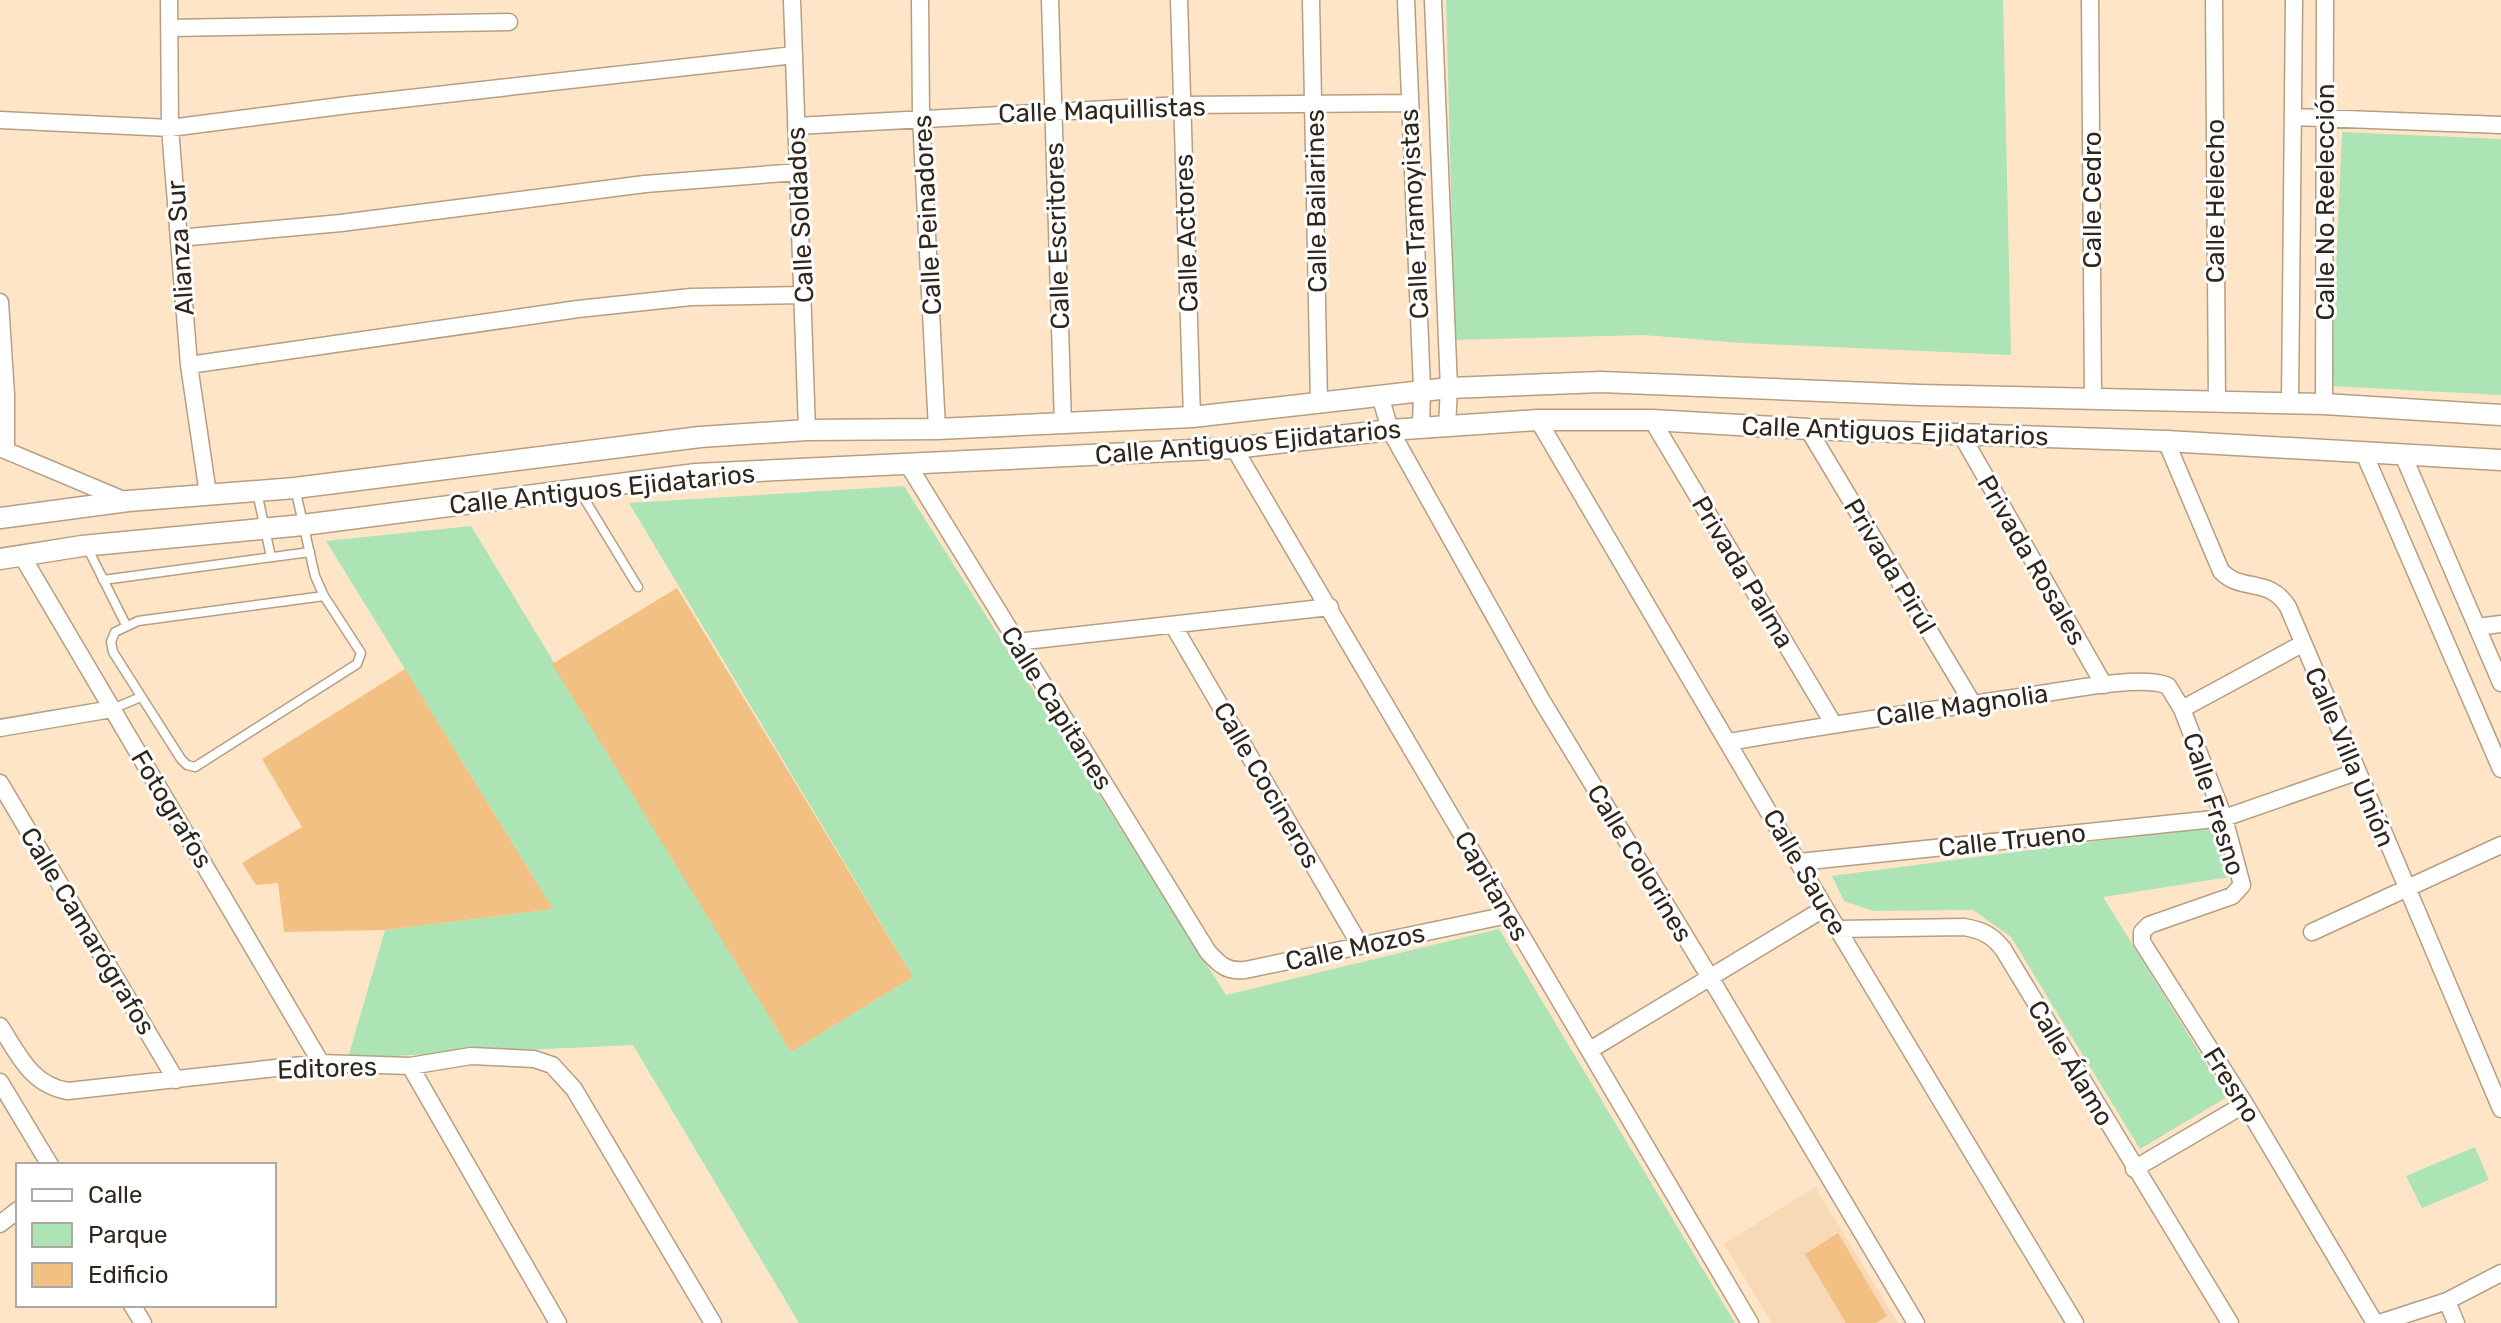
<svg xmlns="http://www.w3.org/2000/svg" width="2501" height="1323" viewBox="0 0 2501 1323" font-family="Rubik,sans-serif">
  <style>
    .built { fill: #f7d9b6 }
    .green { fill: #ace4b5 }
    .building { fill: #f2c082 }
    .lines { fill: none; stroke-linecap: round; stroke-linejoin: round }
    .service-casing { stroke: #b69e83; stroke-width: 11 }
    .minor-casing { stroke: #b69e83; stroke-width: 19 }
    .tertiary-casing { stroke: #b69e83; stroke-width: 23 }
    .service { stroke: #fff; stroke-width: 8 }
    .minor { stroke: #fff; stroke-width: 16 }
    .tertiary { stroke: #fff; stroke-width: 20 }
    .labels { text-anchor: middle; stroke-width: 6; stroke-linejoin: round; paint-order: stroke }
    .street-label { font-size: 26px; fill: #30271c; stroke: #fff }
  </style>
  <rect width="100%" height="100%" fill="#fee5c7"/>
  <path class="built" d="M 1815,1187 L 1898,1323 L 1772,1323 L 1724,1244 Z"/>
  <path class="green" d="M 1446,0 L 2003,0 L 2011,355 L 1742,343 L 1644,335 L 1455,340 Z
    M 2342,132 L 2501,139 L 2501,395 L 2331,386 Z
    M 904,486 L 1226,995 L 1499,929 L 1735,1323 L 799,1323 L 633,1045 L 348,1058 L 385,930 L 553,909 L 326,541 L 471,526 L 791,1052 L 913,977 L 629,503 Z
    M 2214,826 L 2236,876 L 2103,897 L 2227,1097 L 2140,1149 L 2011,937 L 1973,910 L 1873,911 L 1844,901 L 1832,876 Z
    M 2475,1147 L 2489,1180 L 2422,1208 L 2406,1176 Z"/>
  <path class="building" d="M 677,588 L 913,977 L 791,1052 L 552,664 Z
    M 405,669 L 553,909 L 385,930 L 284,932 L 278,883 L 256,885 L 242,863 L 302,827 L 262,759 Z
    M 1838,1233 L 1887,1316 L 1876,1323 L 1846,1323 L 1805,1254 Z"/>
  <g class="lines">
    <defs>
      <path id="service" d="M 295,488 L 315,576 L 324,596 L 361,653 L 357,664 L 195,767 L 187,765 L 181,759 L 113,652 L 111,642 L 115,632 L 138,621 L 324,596
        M 579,490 L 638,587
        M 257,492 L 271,557
        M 87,547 L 126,625
        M 103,580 L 310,552
        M 112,709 L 141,697"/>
      <path id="minor" d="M 169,0 L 170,128 L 189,365 L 208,494
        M 792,0 L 807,430
        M 920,0 L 921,117 L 937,429
        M 1050,0 L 1063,424
        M 1179,0 L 1192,417
        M 1311,0 L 1319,403
        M 1406,0 L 1422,389 L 1421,428
        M 1433,0 L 1449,388 L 1447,426
        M 2090,0 L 2093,400
        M 2214,0 L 2217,402
        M 171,28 L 509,22
        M 2294,117 L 2501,125
        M 0,120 L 170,128 L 348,105 L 794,55
        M 796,126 L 1181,105 L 1409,103
        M 179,238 L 341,223 L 645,184 L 798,172
        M 0,302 L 6,395 L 6,450
        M 189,365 L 578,309 L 691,297 L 804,295
        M 1380,395 L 1390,430 L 1542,701 L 1711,979 L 1916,1323
        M 2290,403 L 2294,0
        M 2324,404 L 2325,0
        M 1538,420 L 1825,908 L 2075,1323
        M 1652,420 L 1833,723
        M 1808,429 L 1973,704
        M 1961,434 L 2104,685
        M 2166,441 L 2221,571 C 2241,593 2269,576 2288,607 L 2501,1109
        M 0,448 L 126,501
        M 1234,448 L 1750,1323
        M 2364,453 L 2501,769
        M 2403,455 L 2501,683
        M 907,463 L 1208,952 C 1220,965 1227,972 1245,970 L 1508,915
        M 22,556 L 321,1063
        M 1173,625 L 1360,945
        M 2477,627 L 2501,624
        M 1016,642 L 1330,607
        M 2182,709 L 2302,644
        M 0,728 L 112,709
        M 1730,742 C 1831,724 1932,710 2034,695 C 2063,691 2143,674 2168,686 L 2182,709 L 2224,818 L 2242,885 L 2232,896 L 2149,925 L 2142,932 L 2142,942 L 2245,1104 L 2375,1323
        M 0,783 L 176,1080
        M 1799,862 L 2224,818 L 2356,772
        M 1838,929 L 1964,927 C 1982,930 1992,935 2003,949 L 2230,1323
        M 2312,932 L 2501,845
        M 0,1026 C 19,1055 31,1085 68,1091 L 321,1063 L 410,1066 L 471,1056 L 534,1059 L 552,1065 L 574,1089 L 713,1323
        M 1590,1050 L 1825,908
        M 410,1066 L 558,1323
        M 0,1082 L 50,1165
        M 2134,1169 L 2245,1104
        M 0,1224 L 18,1210
        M 2447,1301 L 2456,1323
        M 132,1305 L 143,1323
        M 2379,1323 L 2447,1301 L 2501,1273"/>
      <path id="tertiary" d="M 0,518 L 128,501 L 295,488 L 700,437 L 807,430 L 937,429 L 1192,417 L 1449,388 L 1601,382 L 1919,395 L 2324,404 L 2501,415
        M 0,559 L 82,546 L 303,525 L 696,474 L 1234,448 L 1390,430 L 1538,420 L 1652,420 L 1808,429 L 2166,441 L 2501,460"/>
    </defs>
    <use href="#service" class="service-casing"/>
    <use href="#minor" class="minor-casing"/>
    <use href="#tertiary" class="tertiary-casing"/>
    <use href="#service" class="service"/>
    <use href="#minor" class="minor"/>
    <use href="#tertiary" class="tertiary"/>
  </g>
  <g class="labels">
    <g class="street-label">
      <text transform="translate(1102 110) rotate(-2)" y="9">Calle Maquillistas</text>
      <text transform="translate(2092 200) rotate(-90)" y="9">Calle Cedro</text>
      <text transform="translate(1316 201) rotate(-91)" y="9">Calle Bailarines</text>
      <text transform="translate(2215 201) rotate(-90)" y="9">Calle Helecho</text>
      <text transform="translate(2325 202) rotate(-90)" y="9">Calle No Reelección</text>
      <text transform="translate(1414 214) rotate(-93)" y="9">Calle Tramoyistas</text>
      <text transform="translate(800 215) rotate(-93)" y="9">Calle Soldados</text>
      <text transform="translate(927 215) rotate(-93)" y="9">Calle Peinadores</text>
      <text transform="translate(1186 233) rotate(-92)" y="9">Calle Actores</text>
      <text transform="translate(1057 236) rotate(-92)" y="9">Calle Escritores</text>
      <text transform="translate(180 248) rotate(-94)" y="9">Alianza Sur</text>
      <text transform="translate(1895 431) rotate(2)" y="9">Calle Antiguos Ejidatarios</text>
      <text transform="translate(1248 442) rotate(-5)" y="9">Calle Antiguos Ejidatarios</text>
      <text transform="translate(602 489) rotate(-6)" y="9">Calle Antiguos Ejidatarios</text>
      <text transform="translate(2032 560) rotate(60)" y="9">Privada Rosales</text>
      <text transform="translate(1890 566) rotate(59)" y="9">Privada Pirúl</text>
      <text transform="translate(1743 572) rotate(59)" y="9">Privada Palma</text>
      <text transform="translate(1962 705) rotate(-8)" y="9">Calle Magnolia</text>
      <text transform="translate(1057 708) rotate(58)" y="9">Calle Capitanes</text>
      <text transform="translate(2350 757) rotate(67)" y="9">Calle Villa Unión</text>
      <text transform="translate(1267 785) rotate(60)" y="9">Calle Cocineros</text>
      <text transform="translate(2214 804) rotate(72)" y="9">Calle Fresno</text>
      <text transform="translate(172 809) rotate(59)" y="9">Fotografos</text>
      <text transform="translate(2012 840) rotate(-6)" y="9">Calle Trueno</text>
      <text transform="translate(1640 863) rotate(59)" y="9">Calle Colorines</text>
      <text transform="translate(1805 872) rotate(60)" y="9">Calle Sauce</text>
      <text transform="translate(1492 886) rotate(60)" y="9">Capitanes</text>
      <text transform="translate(88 931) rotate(59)" y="9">Calle Camarógrafos</text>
      <text transform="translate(1355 947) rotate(-12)" y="9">Calle Mozos</text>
      <text transform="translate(2071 1063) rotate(59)" y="9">Calle Álamo</text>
      <text transform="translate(327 1068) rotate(-2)" y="9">Editores</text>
      <text transform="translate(2232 1085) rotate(58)" y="9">Fresno</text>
    </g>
  </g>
  <rect x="16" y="1163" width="260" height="144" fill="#ffffff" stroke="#aca9a4" stroke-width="2"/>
  <rect x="32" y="1189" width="40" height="12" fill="#ffffff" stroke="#aca9a4" stroke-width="2"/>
  <text x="88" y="1203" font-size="24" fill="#30271c">Calle</text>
  <rect x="32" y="1223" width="40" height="24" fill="#ace4b5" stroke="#aca9a4" stroke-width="2"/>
  <text x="88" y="1243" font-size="24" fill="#30271c">Parque</text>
  <rect x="32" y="1263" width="40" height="24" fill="#f2c082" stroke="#aca9a4" stroke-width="2"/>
  <text x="88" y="1283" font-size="24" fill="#30271c">Edificio</text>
</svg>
